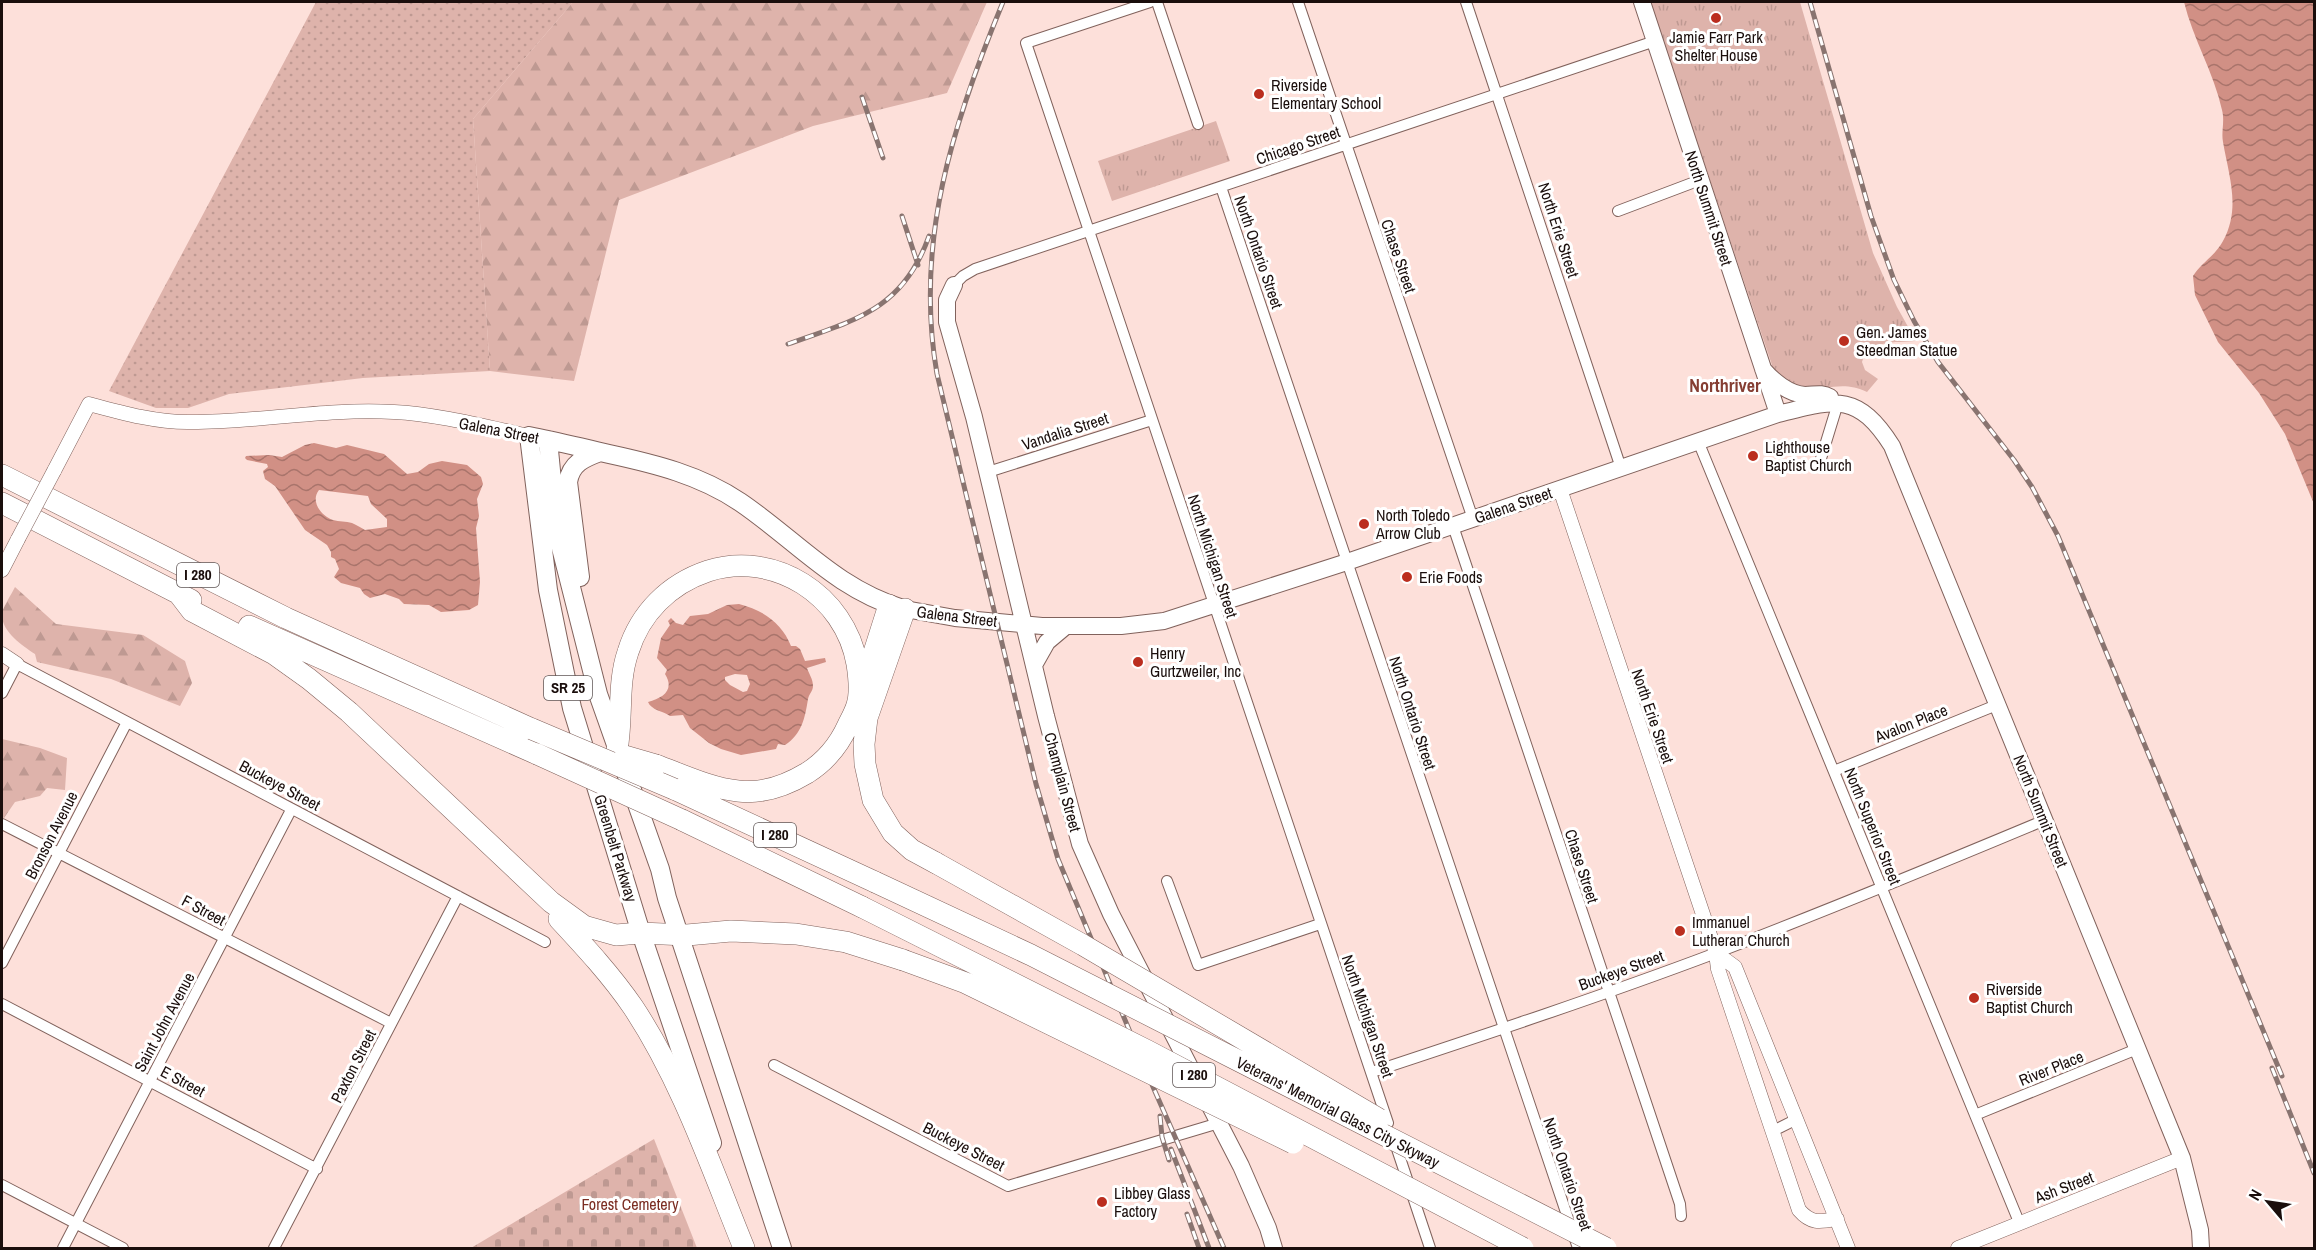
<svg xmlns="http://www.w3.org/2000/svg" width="2316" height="1250" viewBox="0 0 2316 1250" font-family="'Archivo Narrow',sans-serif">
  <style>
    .grass { fill: url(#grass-dots) }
    .forest { fill: url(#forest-firs) }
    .cemetery { fill: url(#cemetery-stones) }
    .park { fill: url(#park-tufts) }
    .water { fill: url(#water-waves); fill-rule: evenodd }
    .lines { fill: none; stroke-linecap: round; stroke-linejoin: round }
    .minor-casing { stroke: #81625c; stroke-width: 12 }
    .tertiary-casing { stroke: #81625c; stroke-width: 15 }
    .secondary-casing { stroke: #81625c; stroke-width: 18 }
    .primary-casing { stroke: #81625c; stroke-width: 20 }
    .motorway-casing { stroke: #81625c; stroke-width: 22 }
    .minor { stroke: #fff; stroke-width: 10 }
    .tertiary { stroke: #fff; stroke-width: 14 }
    .secondary { stroke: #fff; stroke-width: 16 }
    .primary { stroke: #fff; stroke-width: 18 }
    .motorway { stroke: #fff; stroke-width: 21 }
    .rail-casing { stroke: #897470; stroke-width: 5 }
    .rail { stroke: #fff; stroke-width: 3; stroke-dasharray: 9; stroke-linecap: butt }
    .tertiary-bridge-casing { stroke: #81625c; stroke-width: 15; stroke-linecap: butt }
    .motorway-bridge-casing { stroke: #81625c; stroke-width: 22; stroke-linecap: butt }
    .tertiary-bridge { stroke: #fff; stroke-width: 14 }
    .motorway-bridge { stroke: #fff; stroke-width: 21 }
    .poi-dot { fill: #bb2e1f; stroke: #fff; stroke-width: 2 }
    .labels { text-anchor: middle; stroke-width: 6; stroke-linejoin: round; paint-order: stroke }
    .shield { fill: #fff; stroke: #5f5655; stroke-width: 1.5 }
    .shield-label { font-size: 15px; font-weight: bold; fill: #1a0e0c }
    .poi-label { font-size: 16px; fill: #1a0e0c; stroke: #fff; text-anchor: start }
    .street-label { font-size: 16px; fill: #1a0e0c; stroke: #fff }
    .park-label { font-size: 16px; fill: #7b2d22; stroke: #fff }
    .neighbourhood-label { font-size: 18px; font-weight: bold; fill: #853e33; stroke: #fff }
  </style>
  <defs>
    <pattern id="grass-dots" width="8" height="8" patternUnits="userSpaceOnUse" patternTransform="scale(1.5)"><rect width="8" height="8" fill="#deb3ab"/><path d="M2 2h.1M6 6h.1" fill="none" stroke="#be9992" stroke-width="1.8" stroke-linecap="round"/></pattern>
    <pattern id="forest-firs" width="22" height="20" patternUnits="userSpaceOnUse" patternTransform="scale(1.5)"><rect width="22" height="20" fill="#deb3ab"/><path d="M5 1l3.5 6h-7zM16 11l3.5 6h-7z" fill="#be9992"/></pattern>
    <pattern id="cemetery-stones" width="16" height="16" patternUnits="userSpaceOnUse" patternTransform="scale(1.5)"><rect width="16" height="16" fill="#deb3ab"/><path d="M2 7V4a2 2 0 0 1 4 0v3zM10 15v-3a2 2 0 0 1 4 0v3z" fill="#be9992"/></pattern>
    <pattern id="park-tufts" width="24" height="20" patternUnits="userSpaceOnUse" patternTransform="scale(1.5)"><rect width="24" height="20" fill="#deb3ab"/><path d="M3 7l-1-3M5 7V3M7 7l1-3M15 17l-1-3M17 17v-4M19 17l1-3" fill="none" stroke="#be9992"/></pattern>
    <pattern id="water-waves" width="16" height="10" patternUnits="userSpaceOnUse" patternTransform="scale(1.5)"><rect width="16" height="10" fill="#d19085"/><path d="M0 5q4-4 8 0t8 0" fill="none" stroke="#a9746b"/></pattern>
  </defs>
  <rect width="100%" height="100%" fill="#fde0da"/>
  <path class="grass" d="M 316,2 L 573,2 L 473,119 L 490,371 L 363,378 L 229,394 L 188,408 L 156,408 L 109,391 Z"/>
  <path class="forest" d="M 573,2 L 987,2 L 947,93 L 813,126 L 619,200 L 574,381 L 490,371 L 473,119 Z
    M 15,587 L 56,624 L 143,635 L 185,661 L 192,683 L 180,706 L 111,679 L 37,662 L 35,654 C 22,645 0,631 2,612 C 5,604 11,595 15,587 Z
    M 2,739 L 40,748 L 67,758 L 65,790 L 47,788 L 40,796 L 15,802 L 4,818 L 2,817 Z"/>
  <path class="cemetery" d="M 654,1139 L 697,1248 L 471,1248 Z"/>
  <path class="park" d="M 1650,2 L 1800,2 L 1873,253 L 1897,307 L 1916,341 C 1896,343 1868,339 1862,362 L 1865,370 L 1878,379 L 1867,392 C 1836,377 1816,398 1791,386 C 1784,383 1778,373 1773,368 Z
    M 1216,121 L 1230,161 L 1112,201 L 1098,161 Z"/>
  <path class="water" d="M 2184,2 L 2314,2 L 2314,504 L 2285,434 L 2259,393 L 2218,342 L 2195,295 L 2193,276 C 2201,263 2215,256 2223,241 C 2241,208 2229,177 2223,142 C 2221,132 2225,121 2222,110 C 2214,73 2193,39 2184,2 Z
    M 314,443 L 336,448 L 347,445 L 384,454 L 407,474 L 418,472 L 429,464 L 442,461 L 467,465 L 481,477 L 483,484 L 477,499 L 479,516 L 476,528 L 480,582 L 478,605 L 469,610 L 441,612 L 429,605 L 404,604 L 399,599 L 385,594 L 370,598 L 364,594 L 360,588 L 341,583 L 334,577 L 339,569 L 335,559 L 331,557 L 331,552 L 327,545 L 305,530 L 275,486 L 265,479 L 263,471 L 268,467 L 267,464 L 247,460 L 245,458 L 246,456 L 269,455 L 282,457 L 305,445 ZM 319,490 L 368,496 L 371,504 L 387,519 L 387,527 L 365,530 C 361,528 357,525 352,523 C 346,521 339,522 333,520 C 321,516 310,501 319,490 Z
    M 739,604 C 763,610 782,623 791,646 L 796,646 L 800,649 L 805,661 L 825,658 L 826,662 L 807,668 C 809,674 813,679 813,686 C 813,691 809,694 808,699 C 805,718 802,734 785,745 L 778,744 L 776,749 L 741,755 L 721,749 L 709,743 L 690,728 L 683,715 L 670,716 C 663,711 651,710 648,702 C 663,698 675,690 665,674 L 667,670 L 657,658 L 661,638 L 670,625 L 668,621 L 671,618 L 676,623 L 683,625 L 690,616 L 708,614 L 727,605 ZM 735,674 L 747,675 L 750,684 L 747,691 L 743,692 L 730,685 L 725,680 L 725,677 Z"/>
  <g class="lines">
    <defs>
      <path id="minor" d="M 1150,2 L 1026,43 L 1388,1123
        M 1157,2 L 1198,124
        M 1298,2 L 1473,519
        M 1466,2 L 1621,468
        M 1221,187 L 1578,1248
        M 1618,211 L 1700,180
        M 954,285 L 963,276 L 975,269 L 1655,41
        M 1698,441 L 2019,1222
        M 1819,465 L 1838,403
        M 988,472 L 1152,420
        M 1453,526 L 1680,1204 L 1681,1216
        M 2,693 L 17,664 L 545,942
        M 1834,771 L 1999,704
        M 2,824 L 391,1023
        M 1167,881 L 1198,965 L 1320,924
        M 2,963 L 127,722
        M 2,1004 L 317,1169
        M 774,1065 L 1008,1186 L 1219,1123
        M 1372,1072 C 1487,1034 1602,996 1716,953 C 1826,911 1935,866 2045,820
        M 1975,1115 L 2137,1049
        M 1773,1131 L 1795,1120
        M 1394,1140 L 1430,1248
        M 2,1185 L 123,1248
        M 63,1248 L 291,810
        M 274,1248 L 458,896"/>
      <path id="tertiary" d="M 54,471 L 89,404 C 122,413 158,423 192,422 C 260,422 326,408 394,412 C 436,414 487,427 529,436
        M 1560,489 L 1716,953 L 1718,969 L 1734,1017 L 1799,1210 C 1811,1224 1820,1222 1837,1219
        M 2,570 L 18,539
        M 2,654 L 17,664
        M 1716,953 L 1735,967 L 1848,1248
        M 1958,1248 L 2182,1158"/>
      <path id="secondary" d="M 1642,2 L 1778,414
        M 954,285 L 947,300 L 947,322 L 974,417 L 1046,716 L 1080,844 L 1111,914 L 1241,1166 L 1268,1228 L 1274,1248
        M 1763,369 C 1773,381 1789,394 1805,395 C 1815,395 1821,392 1830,397
        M 905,609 L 955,618 L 1042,626 L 1121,626 L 1164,621 L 1347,562 L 1778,414 C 1834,400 1857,391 1892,446 L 2182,1158 L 2200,1230 L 2201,1248
        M 1034,665 L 1047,642 L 1066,626"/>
      <path id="primary" d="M 548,440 L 557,532 L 598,694 L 660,869 L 667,898 L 782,1248
        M 580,577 L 568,482 C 571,463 584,458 600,452
        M 712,1143 L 641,933 L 572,708 L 548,590 L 529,436 C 556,441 582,448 609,454 C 655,464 700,475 740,502 C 796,540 836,589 903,609"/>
      <path id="motorway" d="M 2,475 L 286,618 L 532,729
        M 2,503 L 191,600
        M 179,594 L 192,611 L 274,654 L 309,679 L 349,712 L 551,902 L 584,926 L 616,935 L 640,933 L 687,935 L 731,931 L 796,934 L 846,942 L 903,960
        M 905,609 L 867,718 L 864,744 L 865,764 L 873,800 L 893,833 L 912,850 L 936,863
        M 249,626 L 537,754
        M 863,687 L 889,605
        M 617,750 C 623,718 617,684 628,652 C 640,613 669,584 708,571 C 774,550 845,595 857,664 C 859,677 861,692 857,705 C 855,712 851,719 848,725 C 839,745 826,761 807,773 C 787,785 762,794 738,791 C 710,788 683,775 656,765
        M 674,789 L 875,882
        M 682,820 L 862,907
        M 559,919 C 585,947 611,975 633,1007 C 682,1081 711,1167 744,1248"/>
    </defs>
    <use href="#minor" class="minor-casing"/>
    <use href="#tertiary" class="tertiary-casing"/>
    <use href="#secondary" class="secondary-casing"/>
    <use href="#primary" class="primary-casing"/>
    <use href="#motorway" class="motorway-casing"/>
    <use href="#minor" class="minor"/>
    <use href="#tertiary" class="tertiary"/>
    <use href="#secondary" class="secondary"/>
    <use href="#primary" class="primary"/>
    <use href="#motorway" class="motorway"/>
    <defs>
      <path id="rail" d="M 1003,2 C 953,123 914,242 937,374 L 1036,784 L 1058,859 L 1150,1080 L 1224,1248
        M 1810,2 L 1871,216 L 1894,280 L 1914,321 L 1938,362 L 2014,460 L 2032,487 L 2058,536 L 2282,1076
        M 862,97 L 883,158
        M 902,216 L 918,265
        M 788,344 C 855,320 903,310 929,236
        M 2272,1068 L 2314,1173
        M 1160,1116 L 1162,1137 L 1169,1160
        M 1171,1149 L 1209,1248
        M 1187,1214 L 1199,1248"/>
    </defs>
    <use href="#rail" class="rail-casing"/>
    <use href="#rail" class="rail"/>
    <defs>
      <path id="tertiary-bridge" d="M 18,539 L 54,471"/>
      <path id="motorway-bridge" d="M 532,729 L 674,789
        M 537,754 L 682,820
        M 625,756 L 656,765
        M 936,863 L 1083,945 L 1379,1119
        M 875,882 L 1031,955 L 1606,1248
        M 862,907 L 1148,1051 L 1523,1248
        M 903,960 L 966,983 L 1293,1143"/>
    </defs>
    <use href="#tertiary-bridge" class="tertiary-bridge-casing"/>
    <use href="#motorway-bridge" class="motorway-bridge-casing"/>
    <use href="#tertiary-bridge" class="tertiary-bridge"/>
    <use href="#motorway-bridge" class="motorway-bridge"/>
  </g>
  <g class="poi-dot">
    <circle cx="1716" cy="18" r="6"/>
    <circle cx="1259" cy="94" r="6"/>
    <circle cx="1844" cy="341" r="6"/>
    <circle cx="1753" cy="456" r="6"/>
    <circle cx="1364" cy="524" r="6"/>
    <circle cx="1407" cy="577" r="6"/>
    <circle cx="1138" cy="662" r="6"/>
    <circle cx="1680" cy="931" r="6"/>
    <circle cx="1974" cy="998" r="6"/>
    <circle cx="1102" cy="1202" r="6"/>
  </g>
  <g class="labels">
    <g class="shield">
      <rect x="177" y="563" width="42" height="24" rx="4.5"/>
      <rect x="544" y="676" width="48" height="24" rx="4.5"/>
      <rect x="754" y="823" width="42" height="24" rx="4.5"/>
      <rect x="1173" y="1063" width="42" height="24" rx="4.5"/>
    </g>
    <g class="shield-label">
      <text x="198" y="580">I 280</text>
      <text x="568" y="693">SR 25</text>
      <text x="775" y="840">I 280</text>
      <text x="1194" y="1080">I 280</text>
    </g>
    <g class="poi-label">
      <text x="1716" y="43" text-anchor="middle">Jamie Farr Park<tspan x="1716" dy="18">Shelter House</tspan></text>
      <text x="1271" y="91">Riverside<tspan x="1271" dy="18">Elementary School</tspan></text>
      <text x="1856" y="338">Gen. James<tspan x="1856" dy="18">Steedman Statue</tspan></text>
      <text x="1765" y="453">Lighthouse<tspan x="1765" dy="18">Baptist Church</tspan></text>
      <text x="1376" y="521">North Toledo<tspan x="1376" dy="18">Arrow Club</tspan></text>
      <text x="1419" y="583">Erie Foods</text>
      <text x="1150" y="659">Henry<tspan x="1150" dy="18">Gurtzweiler, Inc</tspan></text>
      <text x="1692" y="928">Immanuel<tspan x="1692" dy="18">Lutheran Church</tspan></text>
      <text x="1986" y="995">Riverside<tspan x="1986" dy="18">Baptist Church</tspan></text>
      <text x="1114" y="1199">Libbey Glass<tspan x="1114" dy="18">Factory</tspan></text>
    </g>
    <g class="street-label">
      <text transform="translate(1298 145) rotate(-19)" y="6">Chicago Street</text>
      <text transform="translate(1709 208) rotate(72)" y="6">North Summit Street</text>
      <text transform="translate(1559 230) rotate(72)" y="6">North Erie Street</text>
      <text transform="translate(1259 252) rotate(71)" y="6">North Ontario Street</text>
      <text transform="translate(1399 256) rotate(71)" y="6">Chase Street</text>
      <text transform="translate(499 430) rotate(11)" y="6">Galena Street</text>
      <text transform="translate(1065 431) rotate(-18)" y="6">Vandalia Street</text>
      <text transform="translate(1513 505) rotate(-19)" y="6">Galena Street</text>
      <text transform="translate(1213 556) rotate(72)" y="6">North Michigan Street</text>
      <text transform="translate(957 616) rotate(7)" y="6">Galena Street</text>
      <text transform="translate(1413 713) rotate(72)" y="6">North Ontario Street</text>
      <text transform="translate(1653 716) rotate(71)" y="6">North Erie Street</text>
      <text transform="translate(1911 723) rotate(-22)" y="6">Avalon Place</text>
      <text transform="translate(1063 782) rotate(75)" y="6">Champlain Street</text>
      <text transform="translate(280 785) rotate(28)" y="6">Buckeye Street</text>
      <text transform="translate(2041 811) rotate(68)" y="6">North Summit Street</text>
      <text transform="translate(1873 826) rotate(68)" y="6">North Superior Street</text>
      <text transform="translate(51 835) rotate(-63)" y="6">Bronson Avenue</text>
      <text transform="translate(616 848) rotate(73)" y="6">Greenbelt Parkway</text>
      <text transform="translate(1582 866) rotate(72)" y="6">Chase Street</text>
      <text transform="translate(204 910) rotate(28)" y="6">F Street</text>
      <text transform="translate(1621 970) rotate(-20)" y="6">Buckeye Street</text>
      <text transform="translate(1368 1016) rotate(71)" y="6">North Michigan Street</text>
      <text transform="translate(164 1022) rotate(-62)" y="6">Saint John Avenue</text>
      <text transform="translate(353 1066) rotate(-63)" y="6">Paxton Street</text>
      <text transform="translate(2051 1068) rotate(-22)" y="6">River Place</text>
      <text transform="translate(183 1081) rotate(28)" y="6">E Street</text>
      <text transform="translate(1338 1112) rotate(27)" y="6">Veterans' Memorial Glass City Skyway</text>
      <text transform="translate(964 1146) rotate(27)" y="6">Buckeye Street</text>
      <text transform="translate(1568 1174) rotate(71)" y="6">North Ontario Street</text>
      <text transform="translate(2064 1187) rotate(-21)" y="6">Ash Street</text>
    </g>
    <g class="park-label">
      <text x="630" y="1210">Forest Cemetery</text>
    </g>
    <g class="neighbourhood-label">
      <text x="1725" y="392">Northriver</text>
    </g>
  </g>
  <rect width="2316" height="1250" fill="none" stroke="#1a0e0c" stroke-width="6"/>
  <g transform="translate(2268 1202) rotate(299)" stroke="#ffffff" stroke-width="4.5" paint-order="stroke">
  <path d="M0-4.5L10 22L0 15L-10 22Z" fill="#1a0e0c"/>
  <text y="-9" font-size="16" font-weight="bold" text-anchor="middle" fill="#1a0e0c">N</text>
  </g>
</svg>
